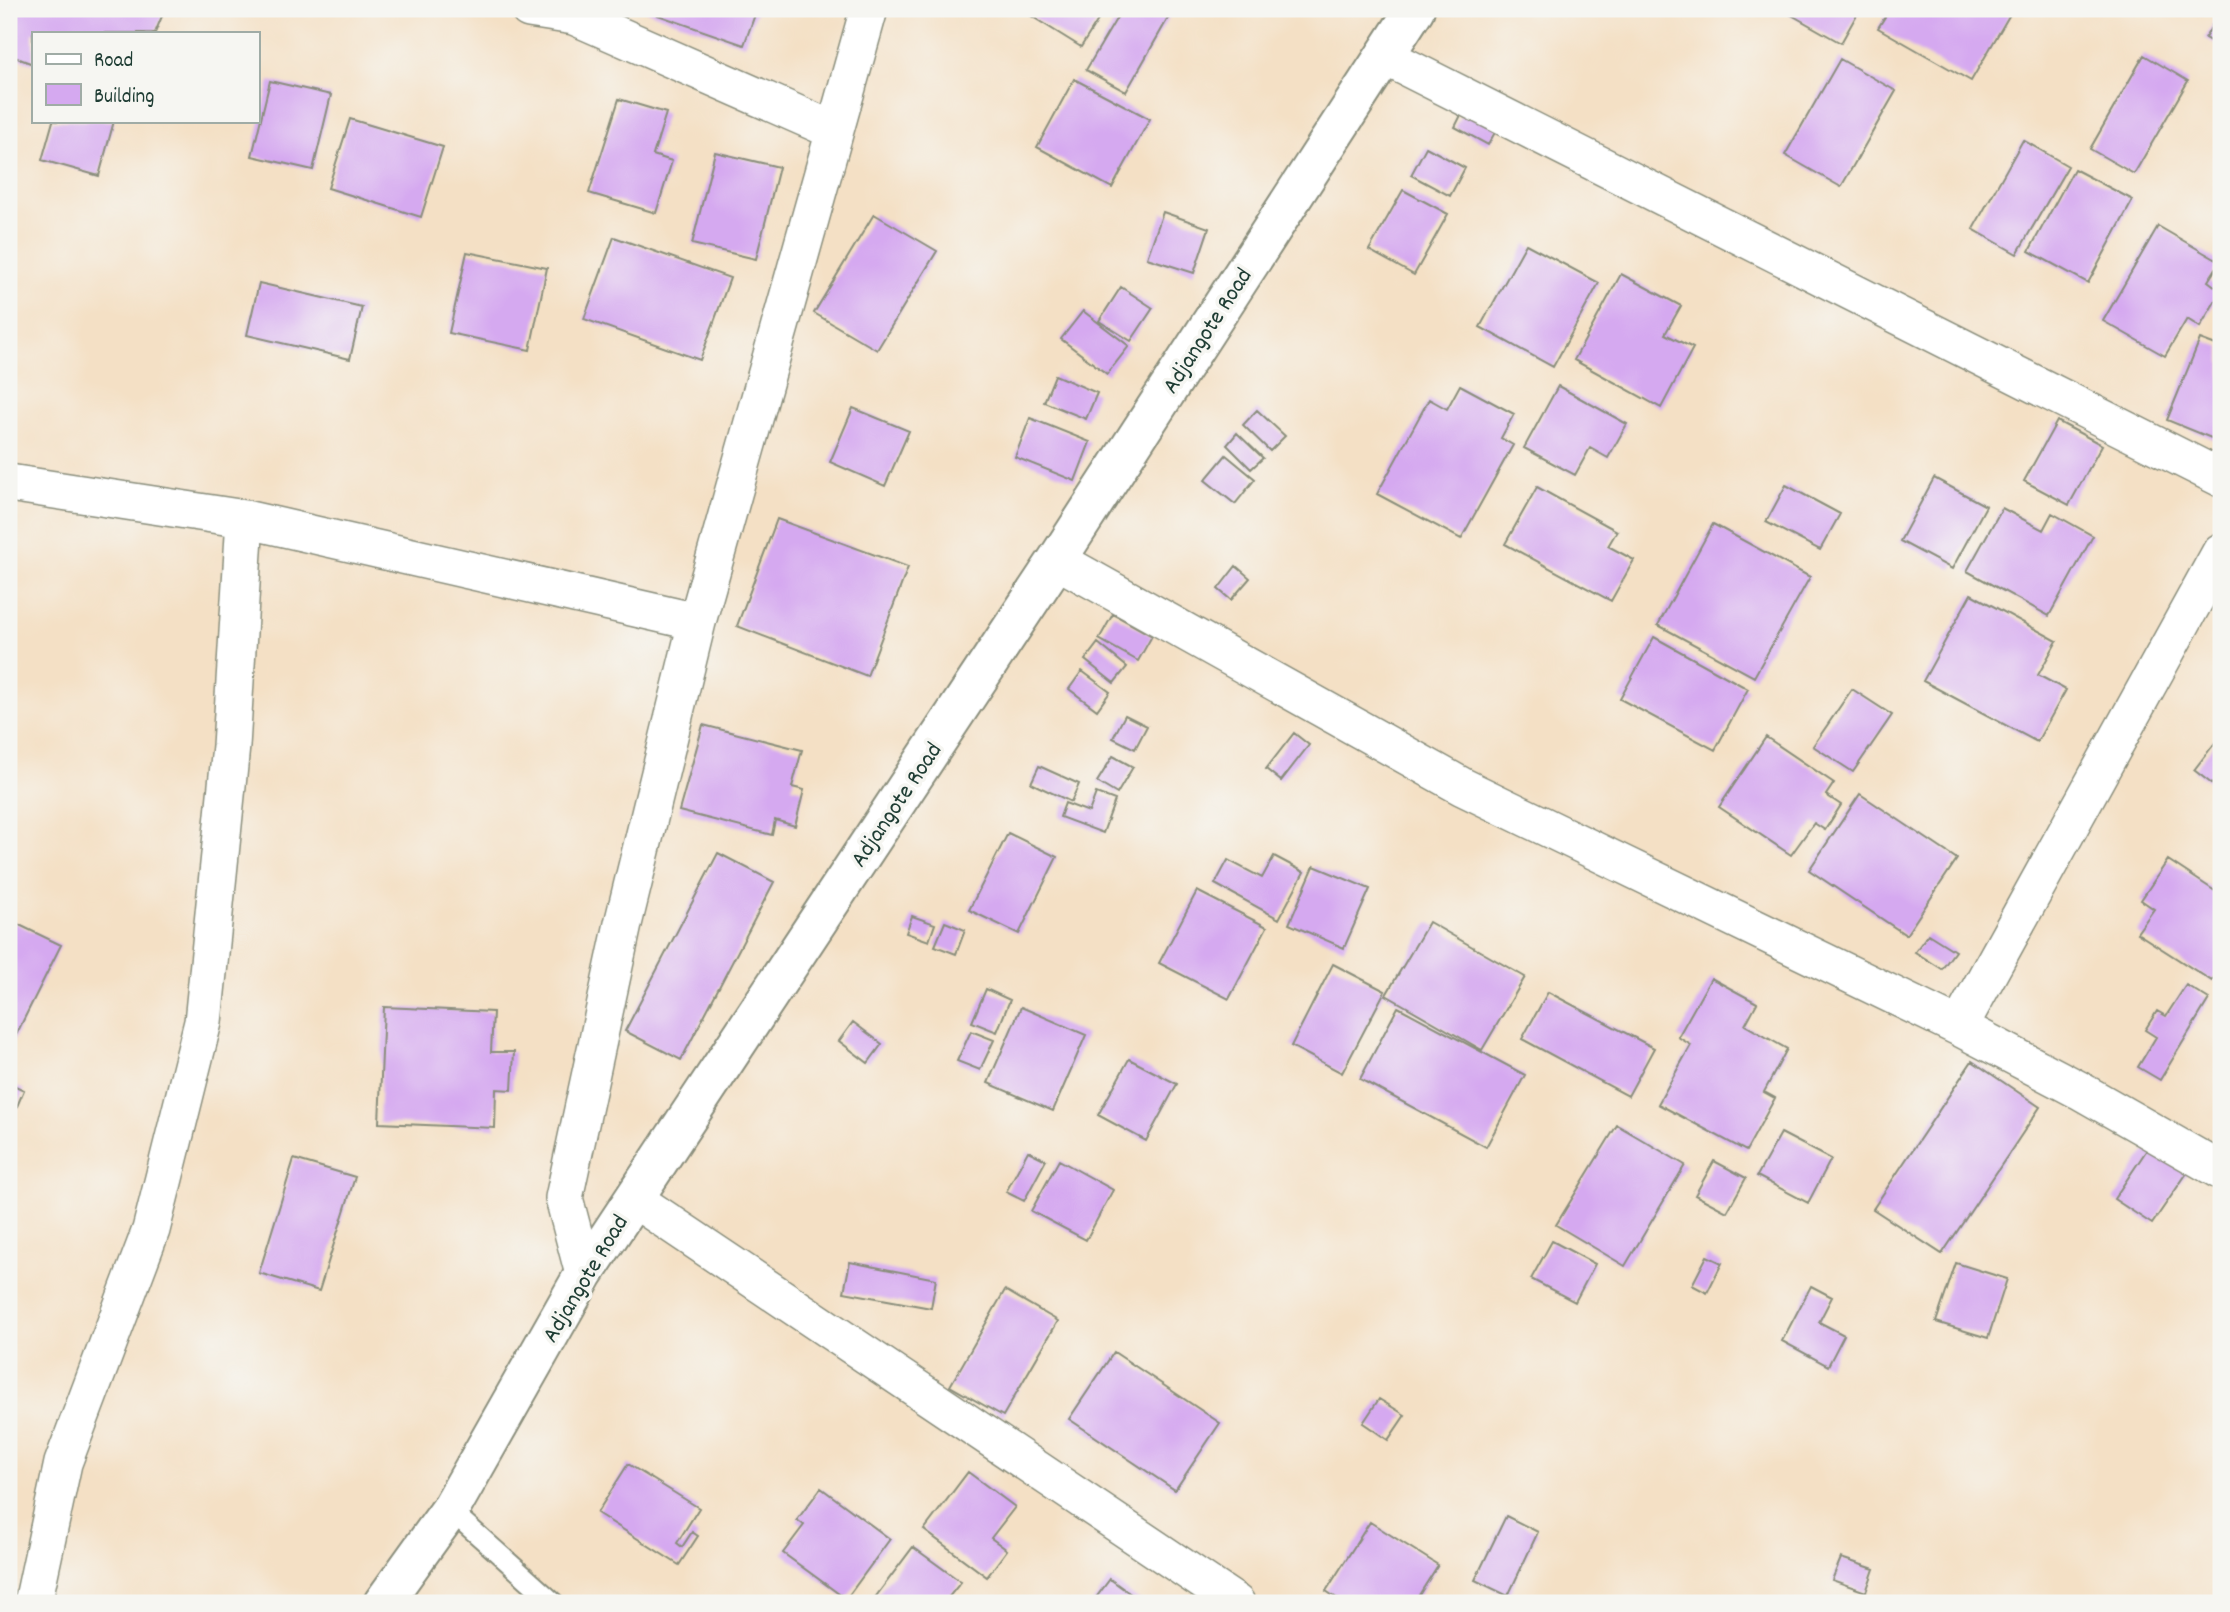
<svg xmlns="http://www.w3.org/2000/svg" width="2230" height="1612" viewBox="0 0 2230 1612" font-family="Dekko,sans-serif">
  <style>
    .building { fill: #d5a9f0 }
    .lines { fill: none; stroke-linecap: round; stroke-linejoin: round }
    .service-casing { stroke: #8a8e7c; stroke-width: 23 }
    .minor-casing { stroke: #8a8e7c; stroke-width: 40 }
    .tertiary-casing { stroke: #8a8e7c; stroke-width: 42 }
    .service { stroke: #fff; stroke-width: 19 }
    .minor { stroke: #fff; stroke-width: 37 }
    .tertiary { stroke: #fff; stroke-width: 38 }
    .labels { text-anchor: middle; stroke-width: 7; stroke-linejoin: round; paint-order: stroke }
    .street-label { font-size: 24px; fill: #1f3d34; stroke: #f6f6f2 }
  </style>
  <rect width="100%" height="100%" fill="#f6f6f2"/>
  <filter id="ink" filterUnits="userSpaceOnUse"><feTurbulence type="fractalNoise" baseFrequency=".0143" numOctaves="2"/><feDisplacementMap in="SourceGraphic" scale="14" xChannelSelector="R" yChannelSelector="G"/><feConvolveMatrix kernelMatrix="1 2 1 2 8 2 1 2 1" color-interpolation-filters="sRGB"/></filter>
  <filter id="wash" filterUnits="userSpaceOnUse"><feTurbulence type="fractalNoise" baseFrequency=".00686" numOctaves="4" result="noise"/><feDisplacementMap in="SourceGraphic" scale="28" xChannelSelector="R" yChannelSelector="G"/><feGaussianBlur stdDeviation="1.57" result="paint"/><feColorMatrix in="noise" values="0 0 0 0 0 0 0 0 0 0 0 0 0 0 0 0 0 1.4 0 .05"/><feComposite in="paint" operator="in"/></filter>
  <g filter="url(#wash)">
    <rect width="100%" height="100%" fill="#f4e0c5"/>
    <g id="blocks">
      <path class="building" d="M 9,9 L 165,9 L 155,33 L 33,33 L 33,64 L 9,55 Z
        M 647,9 L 757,9 L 744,45 L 646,11 Z
        M 1020,9 L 1105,9 L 1081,47 Z
        M 1122,9 L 1164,9 L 1171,13 L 1126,92 L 1086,70 Z
        M 1781,9 L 1860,9 L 1841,43 Z
        M 1890,9 L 2013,9 L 1971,81 L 1878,28 Z
        M 2221,10 L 2221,47 L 2205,38 Z
        M 2144,55 L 2188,81 L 2134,174 L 2090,149 Z
        M 1840,59 L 1896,91 L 1841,187 L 1785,155 Z
        M 1074,79 L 1150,119 L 1112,188 L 1037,147 Z
        M 270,81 L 331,95 L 313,170 L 252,156 Z
        M 619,99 L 666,113 L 653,155 L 672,161 L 656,213 L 589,193 Z
        M 1464,109 L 1498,127 L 1488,145 L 1455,127 Z
        M 350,119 L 443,147 L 421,217 L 328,188 Z
        M 53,121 L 114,121 L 99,176 L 42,160 Z
        M 2023,140 L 2068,166 L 2017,254 L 1973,229 Z
        M 1426,147 L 1465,168 L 1450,196 L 1411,175 Z
        M 715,152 L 779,167 L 756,259 L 692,244 Z
        M 2074,169 L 2133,200 L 2088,283 L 2029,251 Z
        M 1403,190 L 1448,214 L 1414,275 L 1369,250 Z
        M 1163,212 L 1209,228 L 1194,273 L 1147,258 Z
        M 874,214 L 937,251 L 877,350 L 814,313 Z
        M 2158,226 L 2220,262 L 2208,281 L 2221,291 L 2200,327 L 2187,319 L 2165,356 L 2103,321 Z
        M 614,237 L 730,278 L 700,360 L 584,319 Z
        M 1526,244 L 1599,283 L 1553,367 L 1480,327 Z
        M 467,252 L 547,268 L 530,350 L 449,333 Z
        M 1621,274 L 1681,306 L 1665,334 L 1693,348 L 1661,408 L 1574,360 Z
        M 259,283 L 362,307 L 350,359 L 247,335 Z
        M 1121,287 L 1153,308 L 1131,341 L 1099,321 Z
        M 1083,311 L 1129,346 L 1107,374 L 1061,339 Z
        M 2200,339 L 2221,347 L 2221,442 L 2167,420 Z
        M 1055,375 L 1097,393 L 1086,419 L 1044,402 Z
        M 1460,385 L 1514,414 L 1501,438 L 1513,445 L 1461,539 L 1377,494 L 1429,399 L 1447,409 Z
        M 1558,386 L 1627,424 L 1608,458 L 1590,448 L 1575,475 L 1524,448 Z
        M 853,408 L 909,431 L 885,486 L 830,462 Z
        M 1257,410 L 1285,436 L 1270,451 L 1243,425 Z
        M 1030,418 L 1090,442 L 1075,481 L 1015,457 Z
        M 2057,421 L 2102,445 L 2069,505 L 2024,481 Z
        M 1237,433 L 1263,458 L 1251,469 L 1227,445 Z
        M 1226,455 L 1255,479 L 1235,504 L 1205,480 Z
        M 1934,478 L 1986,506 L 1952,569 L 1900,541 Z
        M 1786,485 L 1840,514 L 1820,550 L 1766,522 Z
        M 1537,487 L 1617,531 L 1608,546 L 1634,560 L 1611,601 L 1505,544 Z
        M 2002,508 L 2043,530 L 2052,513 L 2093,536 L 2049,616 L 1967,571 Z
        M 777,519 L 908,567 L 867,676 L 737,626 Z
        M 1713,524 L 1810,577 L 1754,677 L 1658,625 Z
        M 1236,566 L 1250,578 L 1231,600 L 1218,589 Z
        M 1971,594 L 2057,641 L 2038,675 L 2066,690 L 2037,742 L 1923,681 Z
        M 1113,614 L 1152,636 L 1138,661 L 1099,639 Z
        M 1654,637 L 1748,689 L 1715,750 L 1620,699 Z
        M 1098,643 L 1127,667 L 1114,683 L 1085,660 Z
        M 1082,671 L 1110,692 L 1097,710 L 1069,689 Z
        M 1852,689 L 1892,715 L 1853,772 L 1813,746 Z
        M 1125,715 L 1147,726 L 1135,749 L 1113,738 Z
        M 703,725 L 802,750 L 792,787 L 804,790 L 795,826 L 775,820 L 772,835 L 679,811 Z
        M 1294,733 L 1309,745 L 1281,781 L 1266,769 Z
        M 2221,735 L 2221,791 L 2194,770 Z
        M 1766,737 L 1834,783 L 1826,795 L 1841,805 L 1825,830 L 1814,823 L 1791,855 L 1719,807 Z
        M 1113,756 L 1133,767 L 1117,794 L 1097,782 Z
        M 1039,766 L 1079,784 L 1071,802 L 1031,783 Z
        M 1096,793 L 1115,800 L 1103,833 L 1060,817 L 1065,803 L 1089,812 Z
        M 1860,794 L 1957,859 L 1906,935 L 1809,870 Z
        M 1008,833 L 1057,857 L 1019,934 L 969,910 Z
        M 718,853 L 774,882 L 681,1060 L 625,1031 Z
        M 1274,856 L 1304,872 L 1279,919 L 1215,884 L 1228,860 L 1262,878 Z
        M 2168,860 L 2221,895 L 2221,966 L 2212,981 L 2137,933 L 2154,909 L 2141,900 Z
        M 1314,866 L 1370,889 L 1344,948 L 1289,924 Z
        M 1197,891 L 1267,927 L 1229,999 L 1159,963 Z
        M 912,916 L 935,924 L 929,941 L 906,933 Z
        M 9,920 L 61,945 L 9,1049 Z
        M 945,922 L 965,930 L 956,954 L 935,946 Z
        M 1429,922 L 1525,977 L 1482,1050 L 1386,995 Z
        M 1928,934 L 1955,951 L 1942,969 L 1915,952 Z
        M 1333,964 L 1385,991 L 1342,1073 L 1291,1046 Z
        M 1711,978 L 1757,1003 L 1745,1025 L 1787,1049 L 1764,1092 L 1775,1098 L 1746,1151 L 1658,1104 L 1691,1045 L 1678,1037 Z
        M 2186,985 L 2209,999 L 2160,1080 L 2138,1067 L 2156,1037 L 2145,1030 L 2157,1011 L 2166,1016 Z
        M 986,989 L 1010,1000 L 997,1032 L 972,1022 Z
        M 1548,992 L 1654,1048 L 1628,1096 L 1522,1039 Z
        M 384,1007 L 493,1012 L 491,1052 L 514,1052 L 512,1090 L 496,1089 L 495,1128 L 379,1123 Z
        M 1021,1007 L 1086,1035 L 1053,1111 L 988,1083 Z
        M 1398,1007 L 1525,1075 L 1486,1147 L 1360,1079 Z
        M 853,1022 L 882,1044 L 868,1063 L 839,1041 Z
        M 971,1031 L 994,1040 L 980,1070 L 957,1061 Z
        M 1129,1059 L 1177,1084 L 1146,1141 L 1098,1115 Z
        M 1972,1061 L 2040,1107 L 1942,1254 L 1873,1209 Z
        M 9,1083 L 24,1090 L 9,1125 Z
        M 1617,1125 L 1685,1165 L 1625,1266 L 1556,1225 Z
        M 1781,1133 L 1831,1159 L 1808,1203 L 1757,1176 Z
        M 2148,1148 L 2187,1173 L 2152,1224 L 2114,1199 Z
        M 1028,1151 L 1046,1160 L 1024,1201 L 1006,1192 Z
        M 294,1159 L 355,1177 L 319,1291 L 259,1273 Z
        M 1059,1160 L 1113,1190 L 1086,1240 L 1031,1211 Z
        M 1714,1161 L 1746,1178 L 1727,1212 L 1695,1195 Z
        M 1552,1241 L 1595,1264 L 1575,1302 L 1531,1279 Z
        M 1707,1256 L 1722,1263 L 1707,1293 L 1692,1285 Z
        M 850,1262 L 936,1279 L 931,1308 L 844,1292 Z
        M 1956,1263 L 2007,1279 L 1988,1338 L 1936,1322 Z
        M 1811,1286 L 1832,1297 L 1819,1322 L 1844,1335 L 1828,1366 L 1782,1341 Z
        M 1005,1290 L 1058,1321 L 1003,1416 L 950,1386 Z
        M 1114,1352 L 1220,1423 L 1175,1490 L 1069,1419 Z
        M 1379,1399 L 1405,1415 L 1388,1440 L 1363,1423 Z
        M 628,1464 L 699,1508 L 677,1543 L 682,1547 L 692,1532 L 698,1536 L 679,1565 L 597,1513 Z
        M 968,1472 L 1015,1507 L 991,1538 L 1007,1550 L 987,1577 L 924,1530 Z
        M 821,1488 L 890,1539 L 846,1599 L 783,1553 L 804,1525 L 797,1520 Z
        M 1506,1516 L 1538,1532 L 1508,1596 L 1475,1580 Z
        M 1370,1522 L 1438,1565 L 1414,1603 L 1344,1603 L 1326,1591 Z
        M 913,1547 L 961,1582 L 944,1603 L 871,1603 Z
        M 1841,1558 L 1874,1569 L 1866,1592 L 1832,1580 Z
        M 1110,1579 L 1143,1603 L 1092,1603 Z"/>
    </g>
  </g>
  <g filter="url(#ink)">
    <use href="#blocks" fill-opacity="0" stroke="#8a8e7c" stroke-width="2"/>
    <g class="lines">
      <defs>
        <path id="service" d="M 450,1510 L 554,1603"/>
        <path id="minor" d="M 529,9 L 574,16 L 833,130
          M 1384,56 L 2221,478
          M 9,483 L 245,519 L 697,622
          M 1057,560 L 1463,787 L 1959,1027 L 2079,1090 L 2221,1171
          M 1959,1027 L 2221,552
          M 634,1199 L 1236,1603
          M 584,1274 L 564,1198 L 623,924 L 697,622 L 869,9
          M 33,1603 L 63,1463 L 151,1230 L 203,1022 L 231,746 L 245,519"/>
        <path id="tertiary" d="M 383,1603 L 450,1510 L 584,1274 L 1057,560 L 1415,9"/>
      </defs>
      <use href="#service" class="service-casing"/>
      <use href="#minor" class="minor-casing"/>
      <use href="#tertiary" class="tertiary-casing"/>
      <use href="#service" class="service"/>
      <use href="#minor" class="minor"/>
      <use href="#tertiary" class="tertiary"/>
    </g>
  </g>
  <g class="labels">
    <g class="street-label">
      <text transform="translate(1206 330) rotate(-57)" y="8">Adjangote Road</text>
      <text transform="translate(895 804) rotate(-56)" y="8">Adjangote Road</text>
      <text transform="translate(584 1278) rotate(-59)" y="8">Adjangote Road</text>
    </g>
  </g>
  <rect width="2230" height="1612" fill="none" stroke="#f6f6f2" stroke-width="35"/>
  <rect x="32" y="32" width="228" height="91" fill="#f6f6f2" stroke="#a0aca6" stroke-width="2"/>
  <rect x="46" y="54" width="35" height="10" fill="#ffffff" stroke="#a0aca6" stroke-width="2"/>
  <text x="94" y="66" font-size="21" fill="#1f3d34">Road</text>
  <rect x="46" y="84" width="35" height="21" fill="#d5a9f0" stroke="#a0aca6" stroke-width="2"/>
  <text x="94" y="102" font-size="21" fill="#1f3d34">Building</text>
</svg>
